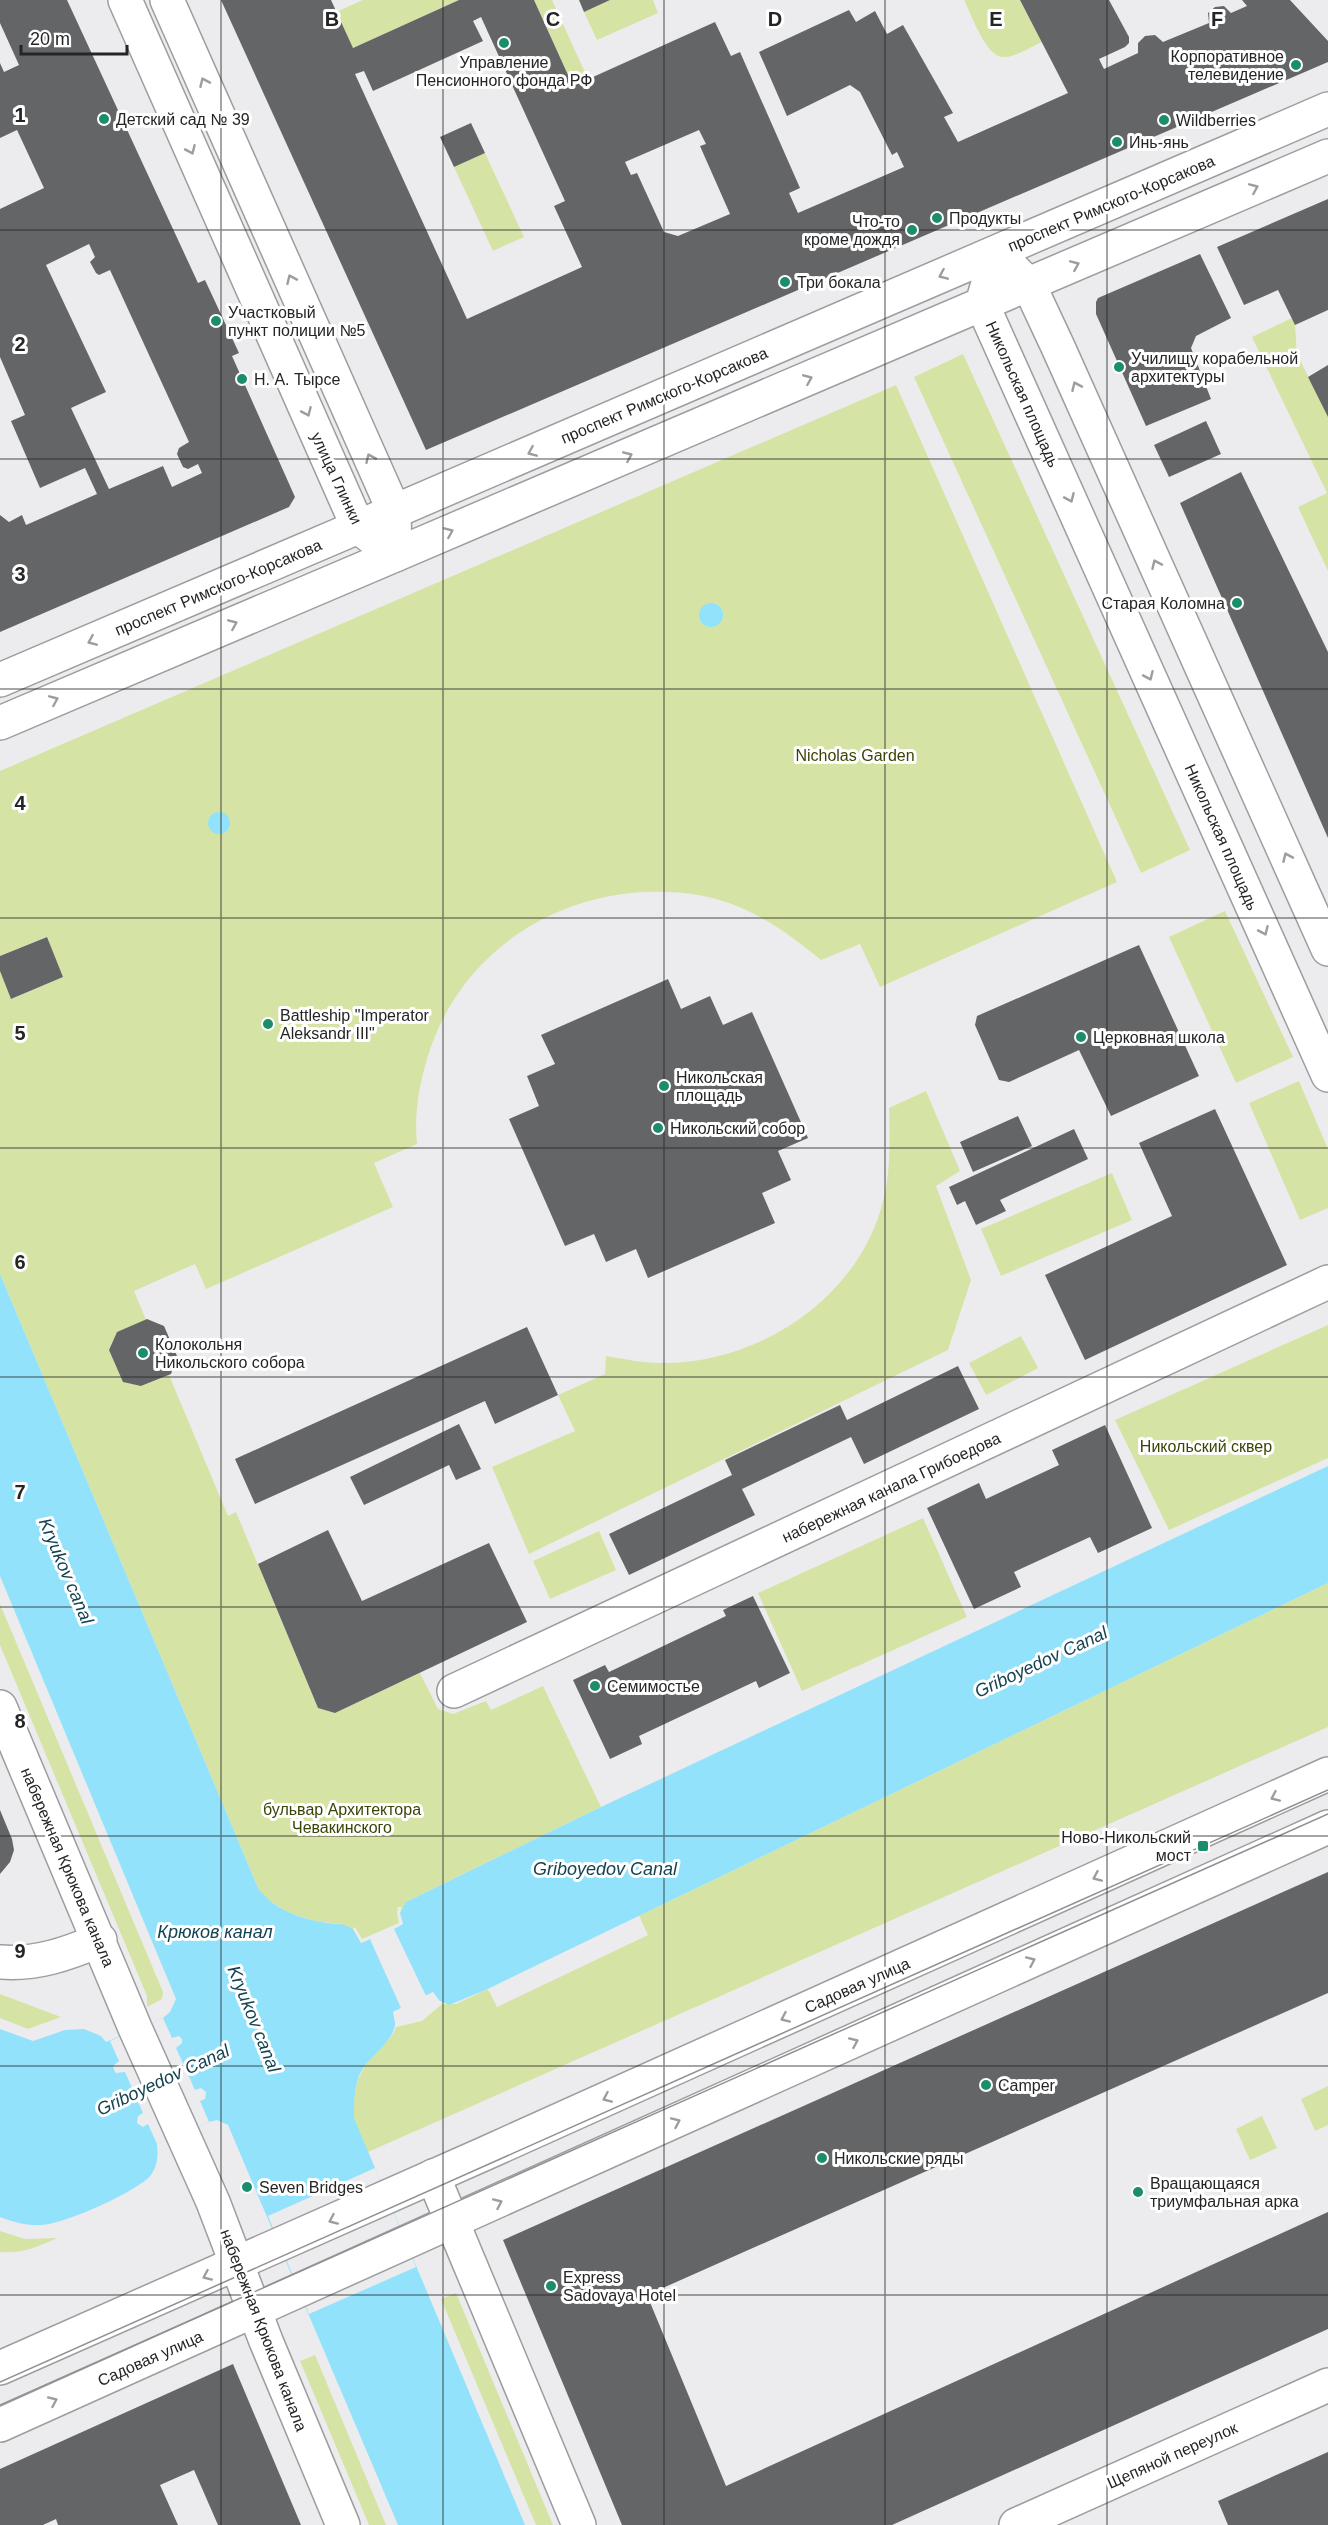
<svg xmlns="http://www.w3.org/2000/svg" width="1328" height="2525" viewBox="0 0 1328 2525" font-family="Arial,sans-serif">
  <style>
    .green { fill: #d5e4a5 }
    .water { fill: #92e2fc }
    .pier { fill: #ececef }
    .building { fill: #646567; fill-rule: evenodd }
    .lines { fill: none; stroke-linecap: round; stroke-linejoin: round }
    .street-casing { stroke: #9c9d9f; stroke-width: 36 }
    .secondary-casing { stroke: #9c9d9f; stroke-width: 36 }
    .primary-casing { stroke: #9c9d9f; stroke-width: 36 }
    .street { stroke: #fff; stroke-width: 33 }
    .secondary { stroke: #fff; stroke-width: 33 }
    .primary { stroke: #fff; stroke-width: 33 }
    .tram { stroke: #909092; stroke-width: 1.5 }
    .oneway { stroke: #9d9d9d }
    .grid { fill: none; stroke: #252526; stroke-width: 1.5; stroke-opacity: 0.55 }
    .poi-dot { fill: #1b8d6d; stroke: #fff; stroke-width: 2 }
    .labels { text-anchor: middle; stroke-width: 6; stroke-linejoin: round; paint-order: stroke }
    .poi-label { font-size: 16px; fill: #252526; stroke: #fff; text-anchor: start }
    .street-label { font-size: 16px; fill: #252526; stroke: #fff }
    .park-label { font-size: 16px; fill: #3a4405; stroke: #fff }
    .water-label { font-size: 18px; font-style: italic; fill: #144351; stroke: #fff }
    .grid-label { font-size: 20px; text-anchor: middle; font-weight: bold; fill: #252526; stroke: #fff; stroke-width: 6; stroke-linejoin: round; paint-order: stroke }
  </style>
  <rect width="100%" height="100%" fill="#ececef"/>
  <path class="green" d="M 363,0 L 459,0 L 353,48 L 336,12 Z
    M 534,0 L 552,0 L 588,79 L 573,86 Z
    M 610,0 L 653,0 L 658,13 L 597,40 L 584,12 Z
    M 964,0 L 1020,0 L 1042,42 C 1030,47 1015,58 1002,57 C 986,56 971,14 964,0 Z
    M 485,153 L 524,237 L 493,251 L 454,167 Z
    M 1292,318 L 1295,325 L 1297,354 L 1328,416 L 1328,571 L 1298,507 L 1327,493 L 1252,337 Z
    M 963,354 L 1190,850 L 1141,873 L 914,377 Z
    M 896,385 L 1117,882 L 880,987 L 860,944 L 821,960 C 785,930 746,903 698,895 C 579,876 462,941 427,1059 C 419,1086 414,1115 417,1144 L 374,1163 L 393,1207 L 206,1289 L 195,1264 L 134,1291 L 146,1320 L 117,1332 L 109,1350 L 124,1382 L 142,1386 L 169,1375 L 228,1516 L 236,1512 L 318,1708 L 335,1713 L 420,1673 L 438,1709 L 453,1714 L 486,1701 L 491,1710 L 543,1686 L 601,1807 L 406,1902 L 403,1924 L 361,1943 L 341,1924 L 315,1921 L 289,1913 L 265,1898 L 258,1888 L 0,1274 L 0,971 L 12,999 L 63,977 L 46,937 L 0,956 L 0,771 Z
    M 1225,911 L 1293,1057 L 1236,1083 L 1169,937 Z
    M 1299,1081 L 1328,1149 L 1328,1208 L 1300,1220 L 1249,1103 Z
    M 926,1091 L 960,1171 L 936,1186 L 971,1280 L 948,1350 L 529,1554 L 492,1467 L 575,1431 L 558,1395 L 605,1374 L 606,1356 C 625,1359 642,1363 661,1363 C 754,1364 851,1304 880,1212 C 891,1178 890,1143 889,1108 Z
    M 1112,1173 L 1132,1220 L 1001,1276 L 981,1229 Z
    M 1328,1325 L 1328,1458 L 1169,1530 L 1115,1420 Z
    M 1021,1336 L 1038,1368 L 986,1395 L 969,1363 Z
    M 923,1518 L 967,1617 L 802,1691 L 758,1593 Z
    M 599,1531 L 616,1570 L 550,1599 L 533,1561 Z
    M 1328,1583 L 1328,1727 L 368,2152 C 363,2141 356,2128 354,2117 C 351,2093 359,2069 376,2052 C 384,2043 393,2038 396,2027 L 422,2021 L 442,2004 L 456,2004 L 488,1989 L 497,2007 L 648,1935 L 639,1916 Z
    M 0,1604 L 163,1992 L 162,1999 L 147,2007 L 147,1996 L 0,1645 Z
    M 0,1994 L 61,2017 L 28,2029 L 0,2018 Z
    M 1328,2086 L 1328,2125 L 1315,2131 L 1301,2099 Z
    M 1262,2116 L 1277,2148 L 1250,2160 L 1236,2129 Z
    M 0,2231 L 25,2239 L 57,2238 C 38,2247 21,2254 0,2252 Z
    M 456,2293 L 553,2525 L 536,2525 L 441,2299 Z
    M 315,2355 L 386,2525 L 369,2525 L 300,2361 Z"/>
  <path class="water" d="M699 615a12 12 0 1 1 24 0a12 12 0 1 1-24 0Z
    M208 823a11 11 0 1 1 22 0a11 11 0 1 1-22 0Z
    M 0,1274 L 258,1888 C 274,1910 301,1919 328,1923 C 336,1924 344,1923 351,1928 C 356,1931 358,1937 361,1943 L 402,1924 L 400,1913 L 406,1902 L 601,1807 L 1328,1466 L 1328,1583 L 488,1989 L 449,2005 L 438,2000 L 433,1992 L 393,2012 C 404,2039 369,2052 359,2076 C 354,2090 354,2103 354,2118 L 525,2525 L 398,2525 L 228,2125 L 217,2120 L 209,2122 L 157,2144 C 158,2155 158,2165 151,2175 C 139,2191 62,2225 41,2225 C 26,2226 14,2222 0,2217 L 0,2029 L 33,2041 L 65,2030 L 84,2029 L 101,2036 L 106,2042 L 163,2018 L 170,2012 L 176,1999 L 0,1576 Z"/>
  <path class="pier" d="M 398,1907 L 402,1907 L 400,1913 L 403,1924 L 394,1929 L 426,1996 L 433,1992 L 442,2004 L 440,2006 L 432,1996 L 402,2011 L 397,2014 L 399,2026 L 396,2027 L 393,2012 L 401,2008 L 370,1939 L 361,1943 L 353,1929 L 355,1927 L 362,1939 L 399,1923 L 397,1913 Z
    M 639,1916 L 641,1919 L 489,1992 L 488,1989 Z
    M 163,2018 L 172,2038 L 179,2036 L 182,2039 L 182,2043 L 176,2048 L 195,2090 L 201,2088 L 206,2092 L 205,2099 L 200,2101 L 209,2122 L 157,2144 L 148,2124 L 143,2127 L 137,2123 L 138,2116 L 143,2113 L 125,2072 L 116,2073 L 114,2070 L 113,2066 L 119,2061 L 110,2041 Z
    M 375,2168 L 416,2267 L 309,2314 L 268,2216 Z"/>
  <path class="building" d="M 0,0 L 67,0 L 198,283 L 205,280 L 239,353 L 232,356 L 295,497 L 289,507 L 0,632 L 0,515 L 9,522 L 22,515 L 26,525 L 97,494 L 85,468 L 40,488 L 11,421 L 25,415 L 0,357 L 0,209 L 44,188 L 17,130 L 0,138 L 0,63 L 4,72 L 19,65 L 0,23 ZM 89,244 L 95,257 L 90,262 L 96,273 L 99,275 L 110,270 L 189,442 L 179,448 L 177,454 L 183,467 L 188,469 L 198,464 L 202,473 L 172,487 L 163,466 L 109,489 L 71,408 L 106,392 L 46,265 Z
    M 221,0 L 331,0 L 353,48 L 459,0 L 534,0 L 573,86 L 715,22 L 731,56 L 740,52 L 800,188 L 789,193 L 798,213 L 904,167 L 897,152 L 892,155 L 860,92 L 850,85 L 787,116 L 759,52 L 849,10 L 856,22 L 875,11 L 887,34 L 903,25 L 953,113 L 944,117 L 958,142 L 1068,93 L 1020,0 L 1109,0 L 1129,37 L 1129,43 L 1125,47 L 1099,59 L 1104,69 L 1138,53 L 1138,43 L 1145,36 L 1155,35 L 1163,42 L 1209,23 L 1208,13 L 1215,7 L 1224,6 L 1231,13 L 1247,6 L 1242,0 L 1290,0 L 1328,41 L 1328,62 L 426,450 ZM 481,17 L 565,201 L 554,206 L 582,267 L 467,319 L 355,74 L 364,71 L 373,91 L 483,41 L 473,21 ZM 699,130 L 706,144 L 700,146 L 730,214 L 678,236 L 664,232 L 637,173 L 631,175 L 625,162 Z
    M 579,0 L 610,0 L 584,12 Z
    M 471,123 L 485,153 L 454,167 L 440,137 Z
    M 1328,199 L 1328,310 L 1295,325 L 1278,290 L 1244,305 L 1217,247 Z
    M 1200,254 L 1231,318 L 1196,336 L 1191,348 L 1211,399 L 1146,426 L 1096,314 L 1096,302 L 1098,298 Z
    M 1328,365 L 1328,417 L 1308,377 Z
    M 1206,421 L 1221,454 L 1169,477 L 1154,445 Z
    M 1241,472 L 1328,652 L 1328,838 L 1180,503 Z
    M 47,937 L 63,977 L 11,999 L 0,971 L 0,956 Z
    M 1139,945 L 1199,1076 L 1111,1116 L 1079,1050 L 1009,1082 L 999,1080 L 975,1025 L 977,1016 Z
    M 668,979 L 681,1009 L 710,996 L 723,1025 L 752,1012 L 808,1138 L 778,1151 L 791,1180 L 762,1193 L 775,1223 L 648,1278 L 636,1249 L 606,1262 L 594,1234 L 565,1246 L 509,1119 L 539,1106 L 527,1076 L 555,1064 L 541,1035 Z
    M 1215,1109 L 1287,1265 L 1085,1360 L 1045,1275 L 1172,1216 L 1139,1143 Z
    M 1018,1116 L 1032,1146 L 973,1172 L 960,1142 Z
    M 1074,1129 L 1088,1159 L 1000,1200 L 1006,1211 L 976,1225 L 965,1201 L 957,1205 L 949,1187 Z
    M 147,1319 L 164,1326 L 177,1356 L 171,1374 L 141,1386 L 123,1382 L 109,1350 L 117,1332 Z
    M 527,1327 L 558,1395 L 495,1424 L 485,1401 L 255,1504 L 235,1459 Z
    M 958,1366 L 979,1409 L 864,1464 L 851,1437 L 742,1489 L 755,1515 L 629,1575 L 609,1534 L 732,1475 L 725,1460 L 840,1405 L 847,1420 Z
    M 459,1424 L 481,1469 L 456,1480 L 449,1465 L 364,1505 L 350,1477 Z
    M 1105,1425 L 1152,1528 L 1098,1553 L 1090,1537 L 1014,1572 L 1021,1587 L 974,1609 L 927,1508 L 979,1483 L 986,1499 L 1059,1465 L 1052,1450 Z
    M 328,1530 L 362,1601 L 489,1543 L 527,1622 L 335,1713 L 318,1708 L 258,1564 Z
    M 753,1596 L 790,1673 L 759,1688 L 756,1681 L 639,1736 L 642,1744 L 610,1759 L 573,1680 L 605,1665 L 609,1672 L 726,1616 L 723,1610 Z
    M 0,1810 L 12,1839 L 14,1850 L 10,1862 L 0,1874 Z
    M 1328,1872 L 1328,1993 L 647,2295 L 726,2486 L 1328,2212 L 1328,2329 L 892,2525 L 622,2525 L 503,2240 Z
    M 233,2364 L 301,2525 L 218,2525 L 194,2470 L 160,2485 L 178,2525 L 58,2525 L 56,2519 L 43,2525 L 0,2525 L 0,2469 Z
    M 1328,2452 L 1328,2525 L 1228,2525 L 1218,2501 Z"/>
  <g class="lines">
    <defs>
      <path id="street" d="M 454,1691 L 1328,1282
        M 0,1707 L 135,2028 L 213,2202 L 266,2341 L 343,2525
        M 0,1962 C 36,1965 67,1954 100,1940
        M 433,2176 L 579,2525
        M 1016,2525 L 1328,2385"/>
      <path id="secondary" d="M 1328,109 L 358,527 L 395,555 L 1328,156
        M 1012,268 L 1029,285 L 1058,347 L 1328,949
        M 988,283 L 982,304 L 1328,1075
        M 0,2368 L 486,2153 L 1328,1774
        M 0,2425 L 1328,1827"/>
      <path id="primary" d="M 0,680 L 358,527 L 125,0
        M 0,723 L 395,555 L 394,511 L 167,0"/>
    </defs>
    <use href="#street" class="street-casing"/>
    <use href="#secondary" class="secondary-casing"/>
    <use href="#primary" class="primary-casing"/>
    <use href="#street" class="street"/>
    <use href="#secondary" class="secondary"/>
    <use href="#primary" class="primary"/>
    <path class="tram" d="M 0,2382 L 1328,1790
      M 0,2405 L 1328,1814"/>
  </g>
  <defs><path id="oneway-chevron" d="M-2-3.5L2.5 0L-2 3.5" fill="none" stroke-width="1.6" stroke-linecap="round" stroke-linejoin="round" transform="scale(1.5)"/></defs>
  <g class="oneway">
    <use href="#oneway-chevron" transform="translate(204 82) rotate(-114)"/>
    <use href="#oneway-chevron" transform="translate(191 150) rotate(66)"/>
    <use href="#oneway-chevron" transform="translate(1254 188) rotate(-23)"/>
    <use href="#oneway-chevron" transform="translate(1075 265) rotate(-23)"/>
    <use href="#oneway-chevron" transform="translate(943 275) rotate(157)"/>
    <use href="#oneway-chevron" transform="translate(291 279) rotate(-114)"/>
    <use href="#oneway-chevron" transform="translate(808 379) rotate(-23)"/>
    <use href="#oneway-chevron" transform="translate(1076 386) rotate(-114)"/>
    <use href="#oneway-chevron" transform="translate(307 412) rotate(66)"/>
    <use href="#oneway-chevron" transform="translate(532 452) rotate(157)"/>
    <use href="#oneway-chevron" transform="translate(628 456) rotate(-23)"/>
    <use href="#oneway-chevron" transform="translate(370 458) rotate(-114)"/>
    <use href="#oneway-chevron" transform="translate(1070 498) rotate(66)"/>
    <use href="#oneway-chevron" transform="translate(449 532) rotate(-23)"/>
    <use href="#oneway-chevron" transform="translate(1156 564) rotate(-114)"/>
    <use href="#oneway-chevron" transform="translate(233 624) rotate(-23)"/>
    <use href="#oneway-chevron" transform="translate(92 641) rotate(157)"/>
    <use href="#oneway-chevron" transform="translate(1149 676) rotate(66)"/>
    <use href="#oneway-chevron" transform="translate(54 700) rotate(-23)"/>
    <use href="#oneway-chevron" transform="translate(1287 857) rotate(-114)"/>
    <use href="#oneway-chevron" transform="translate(1264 931) rotate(66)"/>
    <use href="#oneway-chevron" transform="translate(1275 1797) rotate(156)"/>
    <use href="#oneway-chevron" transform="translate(1097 1877) rotate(156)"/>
    <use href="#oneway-chevron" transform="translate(1031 1961) rotate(-24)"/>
    <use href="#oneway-chevron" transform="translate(785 2018) rotate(156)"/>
    <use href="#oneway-chevron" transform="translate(854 2042) rotate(-24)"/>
    <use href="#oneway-chevron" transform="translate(607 2098) rotate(156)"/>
    <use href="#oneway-chevron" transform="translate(676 2122) rotate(-24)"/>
    <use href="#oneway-chevron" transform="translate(498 2203) rotate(-24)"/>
    <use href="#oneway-chevron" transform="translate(333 2220) rotate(156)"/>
    <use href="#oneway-chevron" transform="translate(207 2276) rotate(156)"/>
    <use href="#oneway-chevron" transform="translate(53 2401) rotate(-24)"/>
  </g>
  <path class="grid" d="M 221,0 L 221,2525M 443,0 L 443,2525M 664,0 L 664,2525M 885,0 L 885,2525M 1107,0 L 1107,2525M 0,230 L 1328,230M 0,459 L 1328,459M 0,689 L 1328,689M 0,918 L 1328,918M 0,1148 L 1328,1148M 0,1377 L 1328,1377M 0,1607 L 1328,1607M 0,1836 L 1328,1836M 0,2066 L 1328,2066M 0,2295 L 1328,2295"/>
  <g class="poi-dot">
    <circle cx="504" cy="43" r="6"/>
    <circle cx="1296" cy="65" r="6"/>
    <circle cx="104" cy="119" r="6"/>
    <circle cx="1164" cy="120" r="6"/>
    <circle cx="1117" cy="142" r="6"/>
    <circle cx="937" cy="218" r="6"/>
    <circle cx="912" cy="230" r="6"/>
    <circle cx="785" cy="282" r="6"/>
    <circle cx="216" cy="321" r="6"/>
    <circle cx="1119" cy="367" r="6"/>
    <circle cx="242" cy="379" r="6"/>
    <circle cx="1237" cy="603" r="6"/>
    <circle cx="268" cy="1024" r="6"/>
    <circle cx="1081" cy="1037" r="6"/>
    <circle cx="664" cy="1086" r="6"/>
    <circle cx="658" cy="1128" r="6"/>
    <circle cx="143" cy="1353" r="6"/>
    <circle cx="595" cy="1686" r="6"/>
    <rect x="1197" y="1840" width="12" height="12" rx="3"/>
    <circle cx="986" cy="2085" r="6"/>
    <circle cx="822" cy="2158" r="6"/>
    <circle cx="247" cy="2187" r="6"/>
    <circle cx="1138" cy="2192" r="6"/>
    <circle cx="551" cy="2286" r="6"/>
  </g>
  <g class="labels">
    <g class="poi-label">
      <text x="1284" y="62" text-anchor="end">Корпоративное<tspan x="1284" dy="18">телевидение</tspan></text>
      <text x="504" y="68" text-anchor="middle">Управление<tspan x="504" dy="18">Пенсионного фонда РФ</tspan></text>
      <text x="116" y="125">Детский сад № 39</text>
      <text x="1176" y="126">Wildberries</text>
      <text x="1129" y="148">Инь-янь</text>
      <text x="949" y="224">Продукты</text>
      <text x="900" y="227" text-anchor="end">Что-то<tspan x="900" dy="18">кроме дождя</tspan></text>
      <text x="797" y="288">Три бокала</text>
      <text x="228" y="318">Участковый<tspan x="228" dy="18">пункт полиции №5</tspan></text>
      <text x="1131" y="364">Училищу корабельной<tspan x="1131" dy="18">архитектуры</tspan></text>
      <text x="254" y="385">Н. А. Тырсе</text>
      <text x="1225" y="609" text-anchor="end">Старая Коломна</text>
      <text x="280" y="1021">Battleship "Imperator<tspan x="280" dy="18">Aleksandr III"</tspan></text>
      <text x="1093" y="1043">Церковная школа</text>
      <text x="676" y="1083">Никольская<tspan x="676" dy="18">площадь</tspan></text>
      <text x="670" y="1134">Никольский собор</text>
      <text x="155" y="1350">Колокольня<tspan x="155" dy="18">Никольского собора</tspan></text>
      <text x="607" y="1692">Семимостье</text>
      <text x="1191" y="1843" text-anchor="end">Ново-Никольский<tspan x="1191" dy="18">мост</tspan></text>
      <text x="998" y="2091">Camper</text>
      <text x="834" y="2164">Никольские ряды</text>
      <text x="1150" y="2189">Вращающаяся<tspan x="1150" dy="18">триумфальная арка</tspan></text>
      <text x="259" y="2193">Seven Bridges</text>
      <text x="563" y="2283">Express<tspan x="563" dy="18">Sadovaya Hotel</tspan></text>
    </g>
    <g class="street-label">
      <text transform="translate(1111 203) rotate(-23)" y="6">проспект Римского-Корсакова</text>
      <text transform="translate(1023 394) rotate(66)" y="6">Никольская площадь</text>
      <text transform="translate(664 395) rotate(-23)" y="6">проспект Римского-Корсакова</text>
      <text transform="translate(337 478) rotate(65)" y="6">улица Глинки</text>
      <text transform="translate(218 587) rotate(-23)" y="6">проспект Римского-Корсакова</text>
      <text transform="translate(1222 837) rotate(66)" y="6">Никольская площадь</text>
      <text transform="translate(891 1487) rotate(-25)" y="6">набережная канала Грибоедова</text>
      <text transform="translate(68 1867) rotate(67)" y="6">набережная Крюкова канала</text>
      <text transform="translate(857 1985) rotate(-24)" y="6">Садовая улица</text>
      <text transform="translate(264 2330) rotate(69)" y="6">набережная Крюкова канала</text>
      <text transform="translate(150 2358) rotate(-24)" y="6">Садовая улица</text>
      <text transform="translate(1172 2455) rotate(-24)" y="6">Щепяной переулок</text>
    </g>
    <g class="park-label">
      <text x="855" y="761">Nicholas Garden</text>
      <text x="1206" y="1452">Никольский сквер</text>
      <text x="342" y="1815">бульвар Архитектора<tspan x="342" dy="18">Чевакинского</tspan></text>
    </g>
    <g class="water-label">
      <text transform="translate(66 1571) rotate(67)" y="6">Kryukov canal</text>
      <text transform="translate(1041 1662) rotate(-25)" y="6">Griboyedov Canal</text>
      <text x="605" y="1875">Griboyedov Canal</text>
      <text x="215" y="1938">Крюков канал</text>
      <text transform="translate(254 2019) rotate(68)" y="6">Kryukov canal</text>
      <text transform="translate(163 2080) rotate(-25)" y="6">Griboyedov Canal</text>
    </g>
  </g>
  <g class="grid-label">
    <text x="332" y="26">B</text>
    <text x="553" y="26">C</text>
    <text x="775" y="26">D</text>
    <text x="996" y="26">E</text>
    <text x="1217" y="26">F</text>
    <text x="20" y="122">1</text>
    <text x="20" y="351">2</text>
    <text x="20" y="581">3</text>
    <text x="20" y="810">4</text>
    <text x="20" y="1040">5</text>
    <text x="20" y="1269">6</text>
    <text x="20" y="1499">7</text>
    <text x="20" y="1728">8</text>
    <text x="20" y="1958">9</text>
  </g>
  <path d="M21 45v9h106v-9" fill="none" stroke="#252526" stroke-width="3"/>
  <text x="30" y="45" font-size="18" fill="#252526" stroke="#ffffff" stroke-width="4.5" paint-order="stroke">20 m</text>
</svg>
